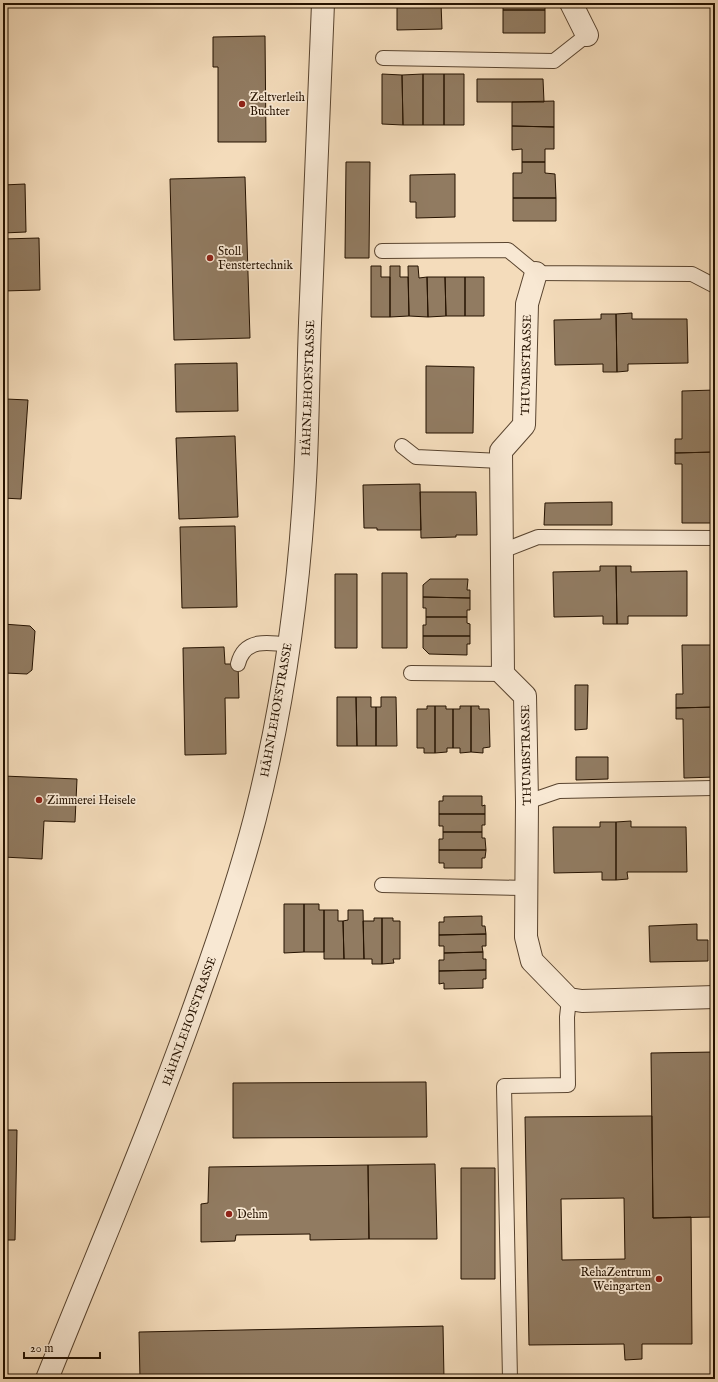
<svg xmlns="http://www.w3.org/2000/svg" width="718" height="1382" viewBox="0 0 718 1382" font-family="'IM FELL English',serif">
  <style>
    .building { fill: #917b61; stroke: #251200; fill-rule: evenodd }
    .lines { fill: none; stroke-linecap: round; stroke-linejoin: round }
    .service-casing { stroke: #59442f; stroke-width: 16 }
    .minor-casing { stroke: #59442f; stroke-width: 24 }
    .service { stroke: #f8e8d3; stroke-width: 14 }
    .minor { stroke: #f8e8d3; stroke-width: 22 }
    .poi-dot { fill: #8f2418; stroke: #f8e8d3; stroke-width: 1.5 }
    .labels { text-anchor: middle; stroke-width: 3.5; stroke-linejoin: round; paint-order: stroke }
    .poi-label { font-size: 12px; fill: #251200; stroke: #f8e8d3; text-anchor: start }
    .street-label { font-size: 12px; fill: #251200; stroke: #f8e8d3 }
  </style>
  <rect width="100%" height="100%" fill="#f4dcbb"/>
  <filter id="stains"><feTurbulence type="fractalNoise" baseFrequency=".005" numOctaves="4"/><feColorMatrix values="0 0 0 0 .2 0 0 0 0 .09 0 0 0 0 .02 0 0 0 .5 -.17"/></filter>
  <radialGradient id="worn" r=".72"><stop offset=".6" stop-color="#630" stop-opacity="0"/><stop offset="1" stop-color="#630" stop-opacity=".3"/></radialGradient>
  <path class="building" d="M 397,3 L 441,3 L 442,29 L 397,30 Z
    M 503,3 L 545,3 L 545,10 L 503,10 Z
    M 662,3 L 688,3 L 688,7 L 662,6 Z
    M 503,10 L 545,10 L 545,33 L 503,33 Z
    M 265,36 L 266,142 L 218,142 L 218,67 L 213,67 L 213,37 Z
    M 382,74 L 402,75 L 403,125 L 382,124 Z
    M 423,74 L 423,125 L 403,125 L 402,75 Z
    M 423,74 L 444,74 L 444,125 L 423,125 Z
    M 444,74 L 464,74 L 464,125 L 444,125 Z
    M 477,79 L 543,79 L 544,102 L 477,102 Z
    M 554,101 L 554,127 L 512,126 L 512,102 Z
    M 512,126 L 554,127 L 554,149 L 545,149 L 545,162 L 522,162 L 522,149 L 512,150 Z
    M 346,162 L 370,162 L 369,258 L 345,258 Z
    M 522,162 L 545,162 L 545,173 L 555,174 L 556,198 L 513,198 L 513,173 L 522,173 Z
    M 455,174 L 455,217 L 416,218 L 416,202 L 410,202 L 410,175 Z
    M 245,177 L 250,338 L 174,340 L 170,179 Z
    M 25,184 L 26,232 L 3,233 L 3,185 Z
    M 513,198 L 556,198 L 556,221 L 513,221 Z
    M 39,238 L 40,290 L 3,291 L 3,239 Z
    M 371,266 L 381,266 L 381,277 L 390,277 L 390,317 L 371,317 Z
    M 390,266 L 400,266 L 400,277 L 408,277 L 409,316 L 390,317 Z
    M 408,266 L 418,266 L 419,278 L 427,277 L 428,317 L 409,316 Z
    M 427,277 L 445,277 L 446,316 L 428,317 Z
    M 445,277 L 465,277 L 465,316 L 446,316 Z
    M 465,277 L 484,277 L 484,316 L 465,316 Z
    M 632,313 L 632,319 L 687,319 L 688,363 L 628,364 L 628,371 L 617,372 L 616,314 Z
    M 601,314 L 616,314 L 617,372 L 603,372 L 603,364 L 555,365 L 554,320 L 601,319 Z
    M 237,363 L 238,411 L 176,412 L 175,364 Z
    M 426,366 L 474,367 L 473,433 L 426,433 Z
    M 3,374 L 7,375 L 6,399 L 28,400 L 21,499 L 3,498 Z
    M 715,390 L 715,452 L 675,453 L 675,439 L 682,439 L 682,391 Z
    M 235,436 L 238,517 L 179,519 L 176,438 Z
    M 715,452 L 715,523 L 682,523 L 682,464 L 675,464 L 675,453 Z
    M 420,484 L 421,530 L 377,530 L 377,528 L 364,528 L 363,485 Z
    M 420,492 L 476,492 L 477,535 L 456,535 L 456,537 L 421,538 Z
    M 612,502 L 612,525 L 544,525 L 545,503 Z
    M 235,526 L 237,607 L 182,608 L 180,527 Z
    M 600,566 L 616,566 L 617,624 L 603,624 L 603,616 L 554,617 L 553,572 L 600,571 Z
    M 616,566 L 631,566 L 631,572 L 687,571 L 687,616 L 628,616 L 628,624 L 617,624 Z
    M 382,573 L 407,573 L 407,648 L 382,648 Z
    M 335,574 L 357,574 L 357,648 L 335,648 Z
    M 430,579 L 468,579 L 467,590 L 470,590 L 470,598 L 423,597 L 423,585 Z
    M 423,597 L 470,598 L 470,610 L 467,610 L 467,617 L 426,617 L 426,608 L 423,608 Z
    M 426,617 L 467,617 L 467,623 L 470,624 L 470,636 L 423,636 L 423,625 L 426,625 Z
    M 3,624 L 30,626 L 35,631 L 32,670 L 27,674 L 5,673 L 3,669 Z
    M 423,636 L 470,636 L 470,644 L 467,644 L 467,655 L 429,654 L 423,648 Z
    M 682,645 L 715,645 L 715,707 L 676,708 L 676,694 L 683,694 Z
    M 224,647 L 225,664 L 238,664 L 239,698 L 225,698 L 226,754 L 185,755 L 183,648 Z
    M 575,685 L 588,685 L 587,729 L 575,730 Z
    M 337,697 L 356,697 L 357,746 L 337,746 Z
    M 356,697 L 371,697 L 371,707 L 376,707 L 376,746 L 357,746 Z
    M 381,697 L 396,697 L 397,746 L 376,746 L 376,707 L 381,707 Z
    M 427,706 L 435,706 L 435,753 L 424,753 L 424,748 L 417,748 L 417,709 L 427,709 Z
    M 435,706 L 446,706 L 446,709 L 453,709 L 453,748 L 447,748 L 447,752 L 435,753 Z
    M 460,706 L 471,706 L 471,752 L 460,753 L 460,748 L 453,748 L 453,709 L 460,709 Z
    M 471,706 L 479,706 L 479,709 L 489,709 L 490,747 L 483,748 L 483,753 L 471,752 Z
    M 715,707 L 715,777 L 684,778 L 683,719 L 676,719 L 676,708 Z
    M 576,757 L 608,757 L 608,779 L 576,780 Z
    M 3,776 L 77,779 L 75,822 L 44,821 L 42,859 L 3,857 Z
    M 443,796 L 482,796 L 482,806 L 485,805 L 485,814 L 439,814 L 439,801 L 443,801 Z
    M 439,814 L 485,814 L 485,825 L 482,825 L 482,832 L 443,832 L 443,826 L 439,826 Z
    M 631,821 L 631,827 L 686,827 L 687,872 L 627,872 L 628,879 L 616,880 L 616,822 Z
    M 600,822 L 616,822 L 616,880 L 602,880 L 602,872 L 554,873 L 553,827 L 600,827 Z
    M 443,832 L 482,832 L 482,838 L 485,838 L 486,850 L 439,850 L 439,839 L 443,839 Z
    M 439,850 L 486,850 L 485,858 L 482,858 L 482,868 L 444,868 L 444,863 L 439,863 Z
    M 284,904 L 304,904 L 304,952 L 284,953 Z
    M 304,904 L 319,904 L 319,910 L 324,910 L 324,952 L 304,952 Z
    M 324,910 L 338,910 L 338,921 L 343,921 L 344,959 L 324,959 Z
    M 348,910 L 363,910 L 364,959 L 344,959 L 343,921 L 348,920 Z
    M 482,916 L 482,926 L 485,926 L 486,934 L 439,935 L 439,922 L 444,922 L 444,917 Z
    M 374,918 L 382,918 L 382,964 L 372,964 L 372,959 L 364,959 L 363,921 L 374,921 Z
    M 382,918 L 393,918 L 393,921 L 400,921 L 400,959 L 393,959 L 394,963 L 382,964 Z
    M 697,924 L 697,940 L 708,940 L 708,961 L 650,962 L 649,926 Z
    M 486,934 L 486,946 L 482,946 L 483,952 L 444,953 L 444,946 L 439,946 L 439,935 Z
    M 483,952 L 483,959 L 486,959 L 486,970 L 439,971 L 439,960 L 444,960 L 444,953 Z
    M 486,970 L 486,979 L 483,979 L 483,988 L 444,989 L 444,983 L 439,984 L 439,971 Z
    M 715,1052 L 715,1217 L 653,1218 L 651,1053 Z
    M 426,1082 L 427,1137 L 233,1138 L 233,1083 Z
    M 652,1116 L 653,1218 L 691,1217 L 692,1344 L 642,1344 L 642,1359 L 625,1360 L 624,1344 L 529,1345 L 525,1117 ZM 624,1198 L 625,1259 L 562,1260 L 561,1199 Z
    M 3,1130 L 17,1130 L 15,1240 L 3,1240 Z
    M 435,1164 L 437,1239 L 369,1239 L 368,1165 Z
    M 368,1165 L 369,1239 L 310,1240 L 310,1234 L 236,1235 L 235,1241 L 201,1242 L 201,1204 L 208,1203 L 209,1167 Z
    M 461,1168 L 495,1168 L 495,1279 L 461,1279 Z
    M 443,1326 L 444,1379 L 140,1379 L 139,1332 Z"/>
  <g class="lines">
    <defs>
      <path id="service" d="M 383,58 L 554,61 L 587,35
        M 382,251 L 508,250 L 536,273 L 692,274 L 715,286
        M 402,446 L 416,457 L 501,461
        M 502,551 L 538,537 L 715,538
        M 238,664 C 244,638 269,642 289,645
        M 411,673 L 503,674
        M 527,802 L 559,791 L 713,788
        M 382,885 L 526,888
        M 510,1379 L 504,1086 L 568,1085 L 567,1017 L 569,999"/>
      <path id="minor" d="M 571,3 L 587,35
        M 536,273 L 527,304 L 524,425 L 501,451 L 503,674 L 525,696 L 527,802 L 526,937 L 532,961 L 569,999 L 582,1001 L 715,997
        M 47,1379 C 99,1249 155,1120 201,988 C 221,932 240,876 255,818 C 283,708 299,593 305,480 C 308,428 308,376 310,323 C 314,217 319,110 323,3"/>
    </defs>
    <use href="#service" class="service-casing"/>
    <use href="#minor" class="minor-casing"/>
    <use href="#service" class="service"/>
    <use href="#minor" class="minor"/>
  </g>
  <g class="poi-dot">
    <circle cx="242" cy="104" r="4"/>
    <circle cx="210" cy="258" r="4"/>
    <circle cx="39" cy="800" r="4"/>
    <circle cx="229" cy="1214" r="4"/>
    <circle cx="659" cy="1279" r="4"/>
  </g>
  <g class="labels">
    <g class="poi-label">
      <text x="250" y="101">Zeltverleih<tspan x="250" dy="14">Buchter</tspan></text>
      <text x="218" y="255">Stoll<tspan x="218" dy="14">Fenstertechnik</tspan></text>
      <text x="47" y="804">Zimmerei Heisele</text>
      <text x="237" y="1218">Dehm</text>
      <text x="651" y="1276" text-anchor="end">RehaZentrum<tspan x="651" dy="14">Weingarten</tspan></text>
    </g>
    <g class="street-label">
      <text transform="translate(526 365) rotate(-89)" y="4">THUMBSTRASSE</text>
      <text transform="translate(308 388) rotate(-88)" y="4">HÄHNLEHOFSTRASSE</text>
      <text transform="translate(276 710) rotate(-80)" y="4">HÄHNLEHOFSTRASSE</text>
      <text transform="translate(526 755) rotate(-91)" y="4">THUMBSTRASSE</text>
      <text transform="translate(189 1021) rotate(-70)" y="4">HÄHNLEHOFSTRASSE</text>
    </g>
  </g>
  <rect width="718" height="1382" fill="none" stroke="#f4dcbb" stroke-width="16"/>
  <rect x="4" y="4" width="710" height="1374" fill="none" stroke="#251200" stroke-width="2"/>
  <rect x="8" y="8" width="702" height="1366" fill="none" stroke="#251200"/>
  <path d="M24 1352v6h76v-6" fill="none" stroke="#251200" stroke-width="2"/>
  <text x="30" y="1352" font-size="12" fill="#251200" stroke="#f8e8d3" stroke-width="3" paint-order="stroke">20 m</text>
  <rect width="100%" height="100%" filter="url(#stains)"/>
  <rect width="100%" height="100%" fill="url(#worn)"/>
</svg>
